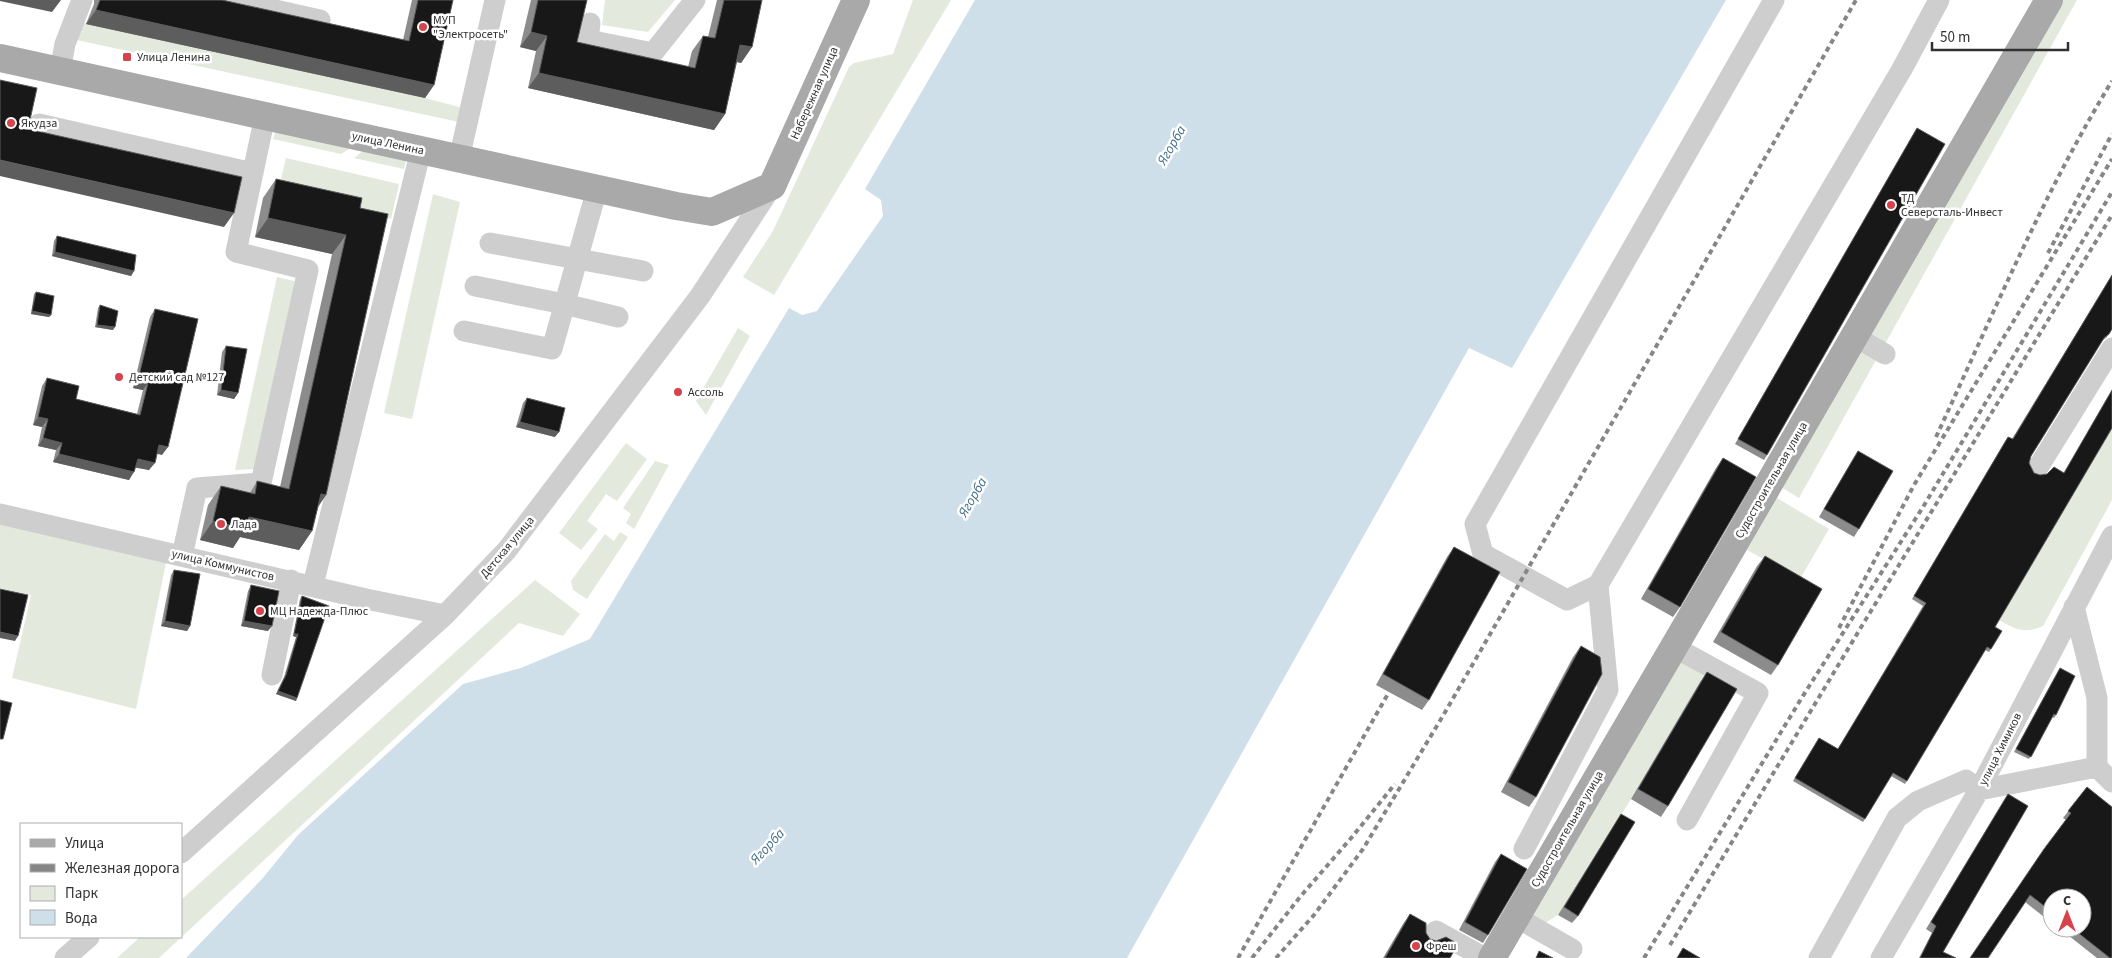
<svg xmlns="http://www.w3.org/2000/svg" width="2112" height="958" viewBox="0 0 2112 958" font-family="'Source Sans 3',sans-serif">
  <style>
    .green { fill: #e4e9dd }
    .water { fill: #cedfea }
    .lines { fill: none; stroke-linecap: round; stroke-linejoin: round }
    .minor { stroke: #cecece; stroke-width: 21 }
    .major { stroke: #a9a9a9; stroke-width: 28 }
    .rail { stroke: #868686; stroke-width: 4; stroke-dasharray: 5 4; stroke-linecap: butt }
    .wall { fill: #8c8c8c }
    .shaded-wall { fill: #5d5d5d }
    .building { fill: #181818; stroke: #5d5d5d }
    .poi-dot { fill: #d7434c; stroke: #fff; stroke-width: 2 }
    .labels { text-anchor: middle; stroke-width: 5; stroke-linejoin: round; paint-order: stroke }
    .poi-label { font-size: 12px; fill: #313131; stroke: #fff; text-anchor: start }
    .street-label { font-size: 12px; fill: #313131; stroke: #fff }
    .water-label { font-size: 14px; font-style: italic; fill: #45708d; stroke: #fff }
  </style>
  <rect width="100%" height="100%" fill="#fff"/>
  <path class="green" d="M 605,0 L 675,0 L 648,32 L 602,25 Z
    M 913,0 L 951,0 L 774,295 L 743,277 L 773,231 L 849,67 L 854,63 L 893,54 Z
    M 2062,0 L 2077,0 L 1799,498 L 1781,487 Z
    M 84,23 L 425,98 L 463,108 L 459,122 L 72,39 Z
    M 276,130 L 352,147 L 341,154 L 273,139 Z
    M 364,150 L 406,160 L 404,169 L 354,158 Z
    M 286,158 L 399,184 L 391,219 L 278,192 Z
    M 433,194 L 460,202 L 412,419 L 384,413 Z
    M 277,277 L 298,282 L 256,469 L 235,470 Z
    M 738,328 L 750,336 L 706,415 L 696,401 Z
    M 2112,427 L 2112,500 L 2043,626 C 2024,634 2017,630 1999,620 Z
    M 626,443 L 647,459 L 617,501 L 606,494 L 587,521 L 598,529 L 581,550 L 559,533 Z
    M 655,461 L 669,465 L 634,529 L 626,523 L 631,514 L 623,508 Z
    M 1777,498 L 1829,529 L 1800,579 L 1747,550 Z
    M 0,524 L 166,563 L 136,709 L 12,678 L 31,595 L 0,588 Z
    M 620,532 L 628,537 L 587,599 L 573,590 L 571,581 L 605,534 L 614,541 Z
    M 535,580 L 580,614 L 563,636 L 519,623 L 159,958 L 117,958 L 140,937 L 181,937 L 181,900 Z
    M 1680,658 L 1706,672 L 1631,799 L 1558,915 L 1545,923 L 1528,917 Z"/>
  <path class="water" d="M 975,0 L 1726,0 L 1512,368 L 1469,348 L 1127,958 L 186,958 L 262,879 L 298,835 L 463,684 L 521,668 L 590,639 L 789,308 L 802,315 L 817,311 L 883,216 L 881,200 L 865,189 Z"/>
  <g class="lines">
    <path class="minor" d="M 230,0 L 320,20
      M 1774,0 L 1475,524 L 1483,554 L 1567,600 L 1598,585 L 1902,69 L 1939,0
      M 590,23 L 588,40 L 653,53 L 695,0
      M 60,71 L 65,44 L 82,0
      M 39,124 L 253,173
      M 459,159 L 495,0
      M 490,243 L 643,271
      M 475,286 L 564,304 L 618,317
      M 464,331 L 552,349 L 597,189
      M 1854,336 L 1885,354
      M 2039,466 L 2112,348
      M 0,514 L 366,599 L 445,615
      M 182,556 L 197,488 L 261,483 L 308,270 L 236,252 L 265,116
      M 313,585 L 421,150
      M 2074,607 L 2097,698 L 2097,767 L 2112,782
      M 1674,647 L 1758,693 L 1687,820
      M 272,675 L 291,580
      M 1524,849 L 1608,690 L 1598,585
      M 181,853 L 445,615 L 507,550 L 700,296 L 772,186
      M 1516,917 L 1572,949
      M 1430,939 L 1436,931 L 1485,958
      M 65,958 L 89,937
      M 1819,958 L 1897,818 L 1918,801 L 1966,780 L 1979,790 L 2097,767
      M 1881,958 L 1979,790 L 2112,536"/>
    <path class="major" d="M 0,58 L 676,206 L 712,212 L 772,186 L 856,0
      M 1492,958 L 1737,539 L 2049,0"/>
    <path class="rail" d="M 2048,253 L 2112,134
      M 1936,437 C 1992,317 2043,194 2112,81
      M 1839,628 L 1914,485 L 2112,159
      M 1670,945 L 1860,629 L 2112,215
      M 1238,958 L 1389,692
      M 1252,958 L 1300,897 L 1352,837 L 1395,784
      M 1276,958 L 1314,915 L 1363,849 L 1444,714 L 1856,0
      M 1644,958 L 1801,699 L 1923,507 L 2112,192"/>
  </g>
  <path class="wall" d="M 94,0 L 222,0 L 403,40 L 412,0 L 453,0 L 434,85 L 425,98 L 86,24 L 94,4 Z
    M 531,0 L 587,0 L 577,42 L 688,67 L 692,51 L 703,36 L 708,37 L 717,0 L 762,0 L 752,47 L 741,63 L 737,62 L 725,114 L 714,130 L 528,88 L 536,51 L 520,47 Z
    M 1917,128 L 1767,455 L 1764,460 L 1735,444 Z
    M 276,179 L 360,208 L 326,495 L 318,507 L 312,531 L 299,550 L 240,537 L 233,548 L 200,540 L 208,505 L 221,486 L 250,493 L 257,481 L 280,487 L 332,254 L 255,237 L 263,198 Z
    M 57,236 L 134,271 L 131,276 L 52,256 L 54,241 Z
    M 2112,275 L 2107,337 L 2102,341 L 2031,456 L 1991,649 L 1989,652 L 1985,650 L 1905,784 L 1891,776 L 1863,822 L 1793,781 L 1819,738 L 1838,749 L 1923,606 L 1912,599 L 2006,440 L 2012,439 Z
    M 36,292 L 51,315 L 49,317 L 31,314 L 34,294 Z
    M 100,305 L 113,330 L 95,327 L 98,308 Z
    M 155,309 L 162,455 L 157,453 L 149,470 L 136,467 L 129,480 L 53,462 L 56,450 L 38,446 L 42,427 L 33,425 L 42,386 L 47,378 L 76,399 L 137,414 L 143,390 L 133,388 L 150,317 Z
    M 226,346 L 238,393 L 234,399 L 217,395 L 222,352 Z
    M 527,398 L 555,437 L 516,427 L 523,403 Z
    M 1858,451 L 1859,529 L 1854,537 L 1819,517 L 1853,459 Z
    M 1723,458 L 1680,607 L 1673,617 L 1641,599 L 1716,468 Z
    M 1454,547 L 1429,700 L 1422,710 L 1376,685 L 1447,557 Z
    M 1765,556 L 1778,665 L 1771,675 L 1713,642 L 1757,566 Z
    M 174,570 L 190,626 L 187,631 L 161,626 L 171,575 Z
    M 251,585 L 268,631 L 241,626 L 248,591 Z
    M 302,596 L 297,698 L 296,701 L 276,694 L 284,677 L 296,637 L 293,636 L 300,599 Z
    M 1581,646 L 1536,797 L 1529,807 L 1501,792 L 1573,657 Z
    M 2060,668 L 2056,715 L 2054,718 L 2052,717 L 2029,759 L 2014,752 Z
    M 1707,672 L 1668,806 L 1661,817 L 1631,799 L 1700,682 Z
    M 2087,787 L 2112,958 L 2097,958 L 2059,928 L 2082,928 L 2052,898 L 2052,923 L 2025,902 L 2066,820 L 2063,818 Z
    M 2008,794 L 1943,952 L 1956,958 L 1919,958 L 1932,933 L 1926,929 Z
    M 1621,814 L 1578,916 L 1572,923 L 1558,915 Z
    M 1501,854 L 1488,935 L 1483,943 L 1459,930 L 1495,862 Z
    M 1410,914 L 1430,939 L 1436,941 L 1450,958 L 1383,958 L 1403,924 Z"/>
  <path class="shaded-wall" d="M 0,0 L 61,0 L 52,12 L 0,1 Z
    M 96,10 L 434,85 L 425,98 L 86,24 Z
    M 531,32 L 547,36 L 536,51 L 520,47 Z
    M 740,45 L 752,47 L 741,63 L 729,60 Z
    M 539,73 L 725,114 L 714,130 L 528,88 Z
    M 0,160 L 234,213 L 224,227 L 0,176 Z
    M 268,218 L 346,235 L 332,254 L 255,237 Z
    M 55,252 L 134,271 L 131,276 L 52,256 Z
    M 32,311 L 51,315 L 49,317 L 31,314 Z
    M 97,325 L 115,327 L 113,330 L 95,327 Z
    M 138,380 L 148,383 L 143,390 L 133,388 Z
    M 221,390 L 238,393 L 234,399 L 217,395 Z
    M 38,417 L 48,419 L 42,427 L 33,425 Z
    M 520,422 L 559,432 L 555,437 L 516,427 Z
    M 43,438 L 62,443 L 56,450 L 38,446 Z
    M 159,445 L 168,447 L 162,455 L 154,453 Z
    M 59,454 L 134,472 L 129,480 L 53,462 Z
    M 138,459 L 155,463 L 149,470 L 132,467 Z
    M 321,494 L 326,495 L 313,514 Z
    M 249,517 L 312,531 L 299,550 L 240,537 L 233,548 L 200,540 L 213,521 Z
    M 165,621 L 190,626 L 187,631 L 161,626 Z
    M 244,621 L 272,626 L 268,631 L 241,626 Z
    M 0,632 L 18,636 L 15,641 L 0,638 Z
    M 294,634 L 298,634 L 296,637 L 293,636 Z
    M 278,691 L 297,698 L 296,701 L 276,694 Z"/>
  <path class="building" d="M 100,0 L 222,0 L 409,41 L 418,0 L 453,0 L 434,85 L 96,10 Z
    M 538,0 L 587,0 L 577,42 L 695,68 L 703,36 L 715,38 L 724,0 L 762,0 L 752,47 L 740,45 L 725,114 L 539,73 L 547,36 L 531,32 Z
    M 0,80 L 37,88 L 28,129 L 242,177 L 234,213 L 0,160 Z
    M 1917,128 L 1945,144 L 1767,455 L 1738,439 Z
    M 276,179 L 362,198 L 360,208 L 388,214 L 326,495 L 321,494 L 312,531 L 249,517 L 246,529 L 213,521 L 221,486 L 255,494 L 257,481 L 289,489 L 346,235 L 268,218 Z
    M 57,236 L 136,255 L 134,271 L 55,252 Z
    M 2112,275 L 2112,329 L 2109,334 L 2104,338 L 2031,456 L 2029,463 L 2034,473 L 2040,475 L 2047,474 L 2054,467 L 2064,473 L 2112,390 L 2112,428 L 1995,627 L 2002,631 L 1991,649 L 1987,647 L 1907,781 L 1893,773 L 1865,819 L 1795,778 L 1819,738 L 1838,749 L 1926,603 L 1914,596 L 2008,437 L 2013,439 Z
    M 36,292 L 54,296 L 51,315 L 32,311 Z
    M 100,305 L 118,311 L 115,327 L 97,325 Z
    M 155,309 L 198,319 L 168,447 L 159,445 L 155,463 L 138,459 L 134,472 L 59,454 L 62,443 L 43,438 L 48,419 L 38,417 L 47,378 L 79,386 L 76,399 L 140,415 L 148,383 L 138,380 Z
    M 226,346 L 247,349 L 238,393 L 221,390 Z
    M 527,398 L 565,408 L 559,432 L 520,422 Z
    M 1858,451 L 1893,471 L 1859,529 L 1824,509 Z
    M 1723,458 L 1756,477 L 1680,607 L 1648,589 Z
    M 1454,547 L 1500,572 L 1429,700 L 1383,674 Z
    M 1765,556 L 1822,589 L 1778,665 L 1721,632 Z
    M 174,570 L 200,574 L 190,626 L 165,621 Z
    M 251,585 L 279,591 L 272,626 L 244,621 Z
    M 0,589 L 28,595 L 18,636 L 0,632 Z
    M 302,596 L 329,606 L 297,698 L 278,691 L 286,675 L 298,634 L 294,634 Z
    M 1581,646 L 1600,657 L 1602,674 L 1536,797 L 1508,782 Z
    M 2060,668 L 2075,676 L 2056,715 L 2054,714 L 2031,757 L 2016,749 Z
    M 1707,672 L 1737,689 L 1668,806 L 1638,789 Z
    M 0,700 L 12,703 L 3,739 L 0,739 Z
    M 2087,787 L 2112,807 L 2112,958 L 2110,958 L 2072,928 L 2082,928 L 2082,898 L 2052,898 L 2052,912 L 2030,895 L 1988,958 L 1970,958 L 2044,849 L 2071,813 L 2068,811 Z
    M 2008,794 L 2028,806 L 1943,952 L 1956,958 L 1920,958 L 1936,926 L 1931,922 Z
    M 1621,814 L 1635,822 L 1578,916 L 1564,907 Z
    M 1501,854 L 1527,869 L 1488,935 L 1465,922 Z
    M 1410,914 L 1426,923 L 1426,933 L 1430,939 L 1436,941 L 1446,937 L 1458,944 L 1450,958 L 1385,958 Z
    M 1683,948 L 1700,958 L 1677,958 Z
    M 1539,951 L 1553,958 L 1536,958 Z"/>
  <g class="poi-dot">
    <circle cx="423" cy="27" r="5"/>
    <rect x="122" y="52" width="10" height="10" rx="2.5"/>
    <circle cx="11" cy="123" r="5"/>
    <circle cx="1891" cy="205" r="5"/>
    <circle cx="119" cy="377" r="5"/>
    <circle cx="678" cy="392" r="5"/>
    <circle cx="221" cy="524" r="5"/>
    <circle cx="260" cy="611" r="5"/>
    <circle cx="1416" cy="946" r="5"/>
  </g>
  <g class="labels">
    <g class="poi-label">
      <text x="433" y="24">МУП<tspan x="433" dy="14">"Электросеть"</tspan></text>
      <text x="137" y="61">Улица Ленина</text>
      <text x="21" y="127">Якудза</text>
      <text x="1901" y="202">ТД<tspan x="1901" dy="14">Северсталь-Инвест</tspan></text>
      <text x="129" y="381">Детский сад №127</text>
      <text x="688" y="396">Ассоль</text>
      <text x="231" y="528">Лада</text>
      <text x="270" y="615">МЦ Надежда-Плюс</text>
      <text x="1426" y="950">Фреш</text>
    </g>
    <g class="street-label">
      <text transform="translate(814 93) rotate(-66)" y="4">Набережная улица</text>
      <text transform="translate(388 143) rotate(12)" y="4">улица Ленина</text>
      <text transform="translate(1771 480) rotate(-60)" y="4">Судостроительная улица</text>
      <text transform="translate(507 547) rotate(-50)" y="4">Детская улица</text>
      <text transform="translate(223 565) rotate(13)" y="4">улица Коммунистов</text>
      <text transform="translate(2000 749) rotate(-63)" y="4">улица Химиков</text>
      <text transform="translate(1567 829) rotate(-60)" y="4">Судостроительная улица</text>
    </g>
    <g class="water-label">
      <text transform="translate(1171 145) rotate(-60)" y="5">Ягорба</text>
      <text transform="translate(972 497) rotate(-60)" y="5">Ягорба</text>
      <text transform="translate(767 846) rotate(-47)" y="5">Ягорба</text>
    </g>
  </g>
  <rect x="20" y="823" width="162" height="115" fill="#ffffff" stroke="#adadad"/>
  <rect x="30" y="839" width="25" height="8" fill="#a9a9a9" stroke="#adadad"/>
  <text x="65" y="848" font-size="15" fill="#313131">Улица</text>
  <rect x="30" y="864" width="25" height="8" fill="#868686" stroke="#adadad"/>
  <text x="65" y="873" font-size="15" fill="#313131">Железная дорога</text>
  <rect x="30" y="886" width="25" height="15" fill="#e4e9dd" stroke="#adadad"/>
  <text x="65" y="898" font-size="15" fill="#313131">Парк</text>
  <rect x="30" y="910" width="25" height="15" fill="#cedfea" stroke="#adadad"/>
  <text x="65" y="923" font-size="15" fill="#313131">Вода</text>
  <g transform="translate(2067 913)"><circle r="24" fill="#ffffff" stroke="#adadad"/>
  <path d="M0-4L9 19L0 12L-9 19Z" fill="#d7434c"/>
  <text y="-8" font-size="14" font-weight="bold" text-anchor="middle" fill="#313131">С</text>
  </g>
  <path d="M1932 42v8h136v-8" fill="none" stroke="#313131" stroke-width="2.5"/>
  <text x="1940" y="42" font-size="15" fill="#313131" stroke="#ffffff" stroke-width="4" paint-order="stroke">50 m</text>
</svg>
